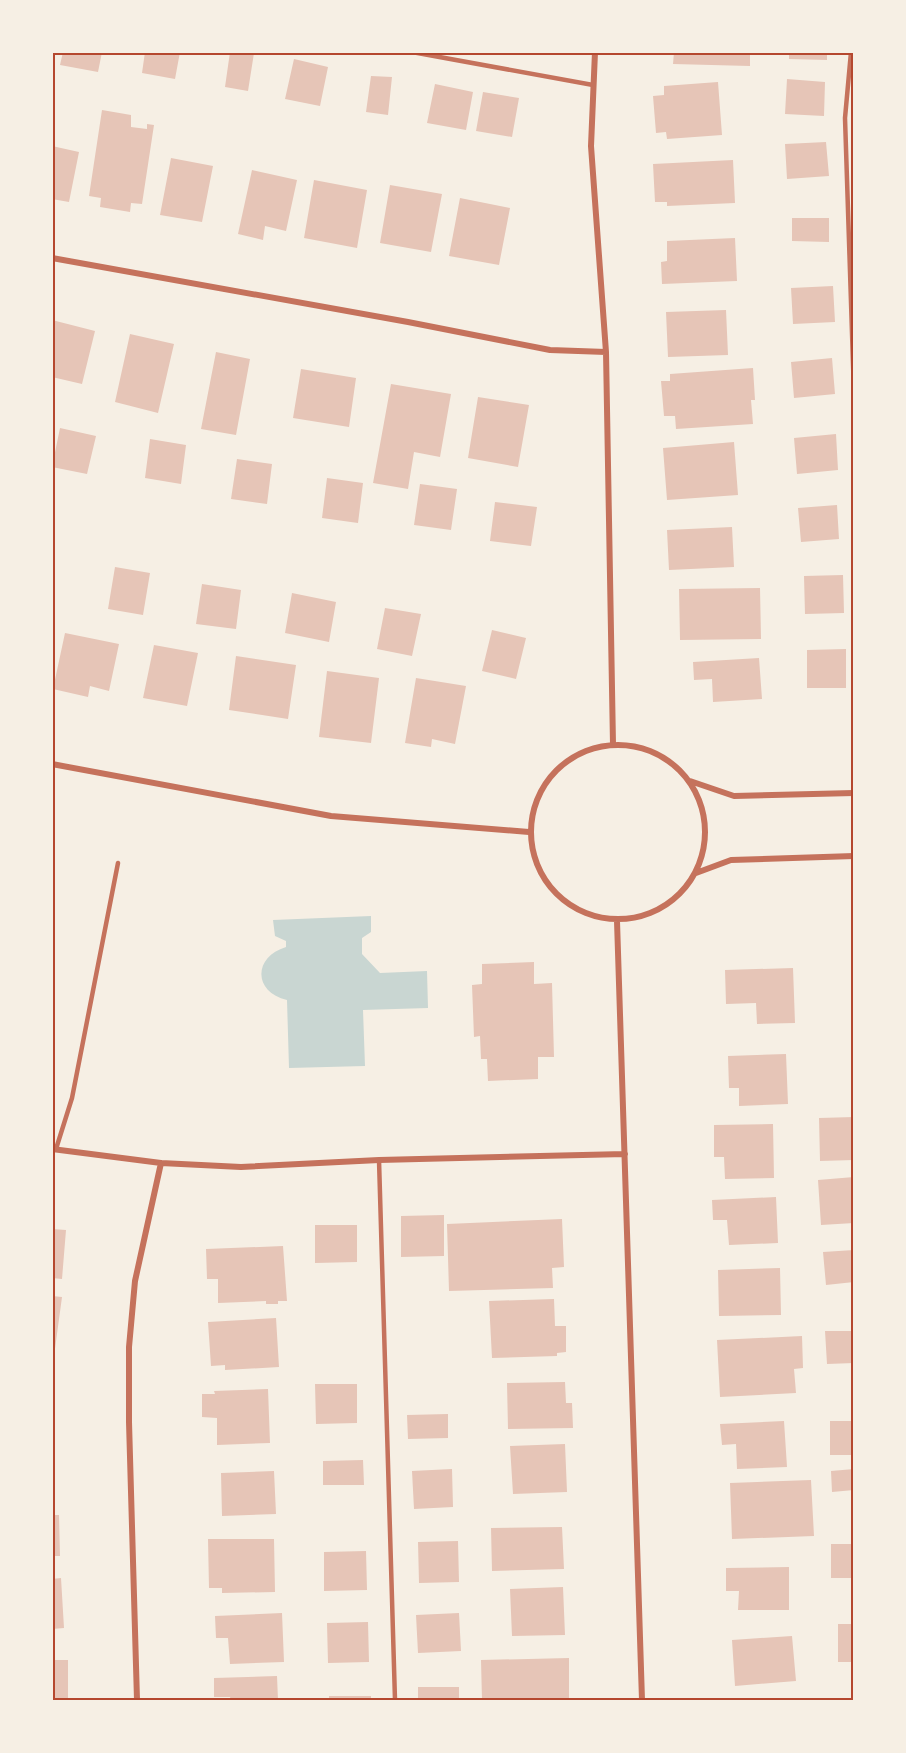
<svg xmlns="http://www.w3.org/2000/svg" width="906" height="1753" viewBox="0 0 906 1753" font-family="'PT Sans Narrow',sans-serif">
  <style>
    .water { fill: #c9d6d2 }
    .building { fill: #e6c5b7 }
    .lines { fill: none; stroke-linecap: round; stroke-linejoin: round }
    .service { stroke: #c5725c; stroke-width: 4.5 }
    .minor { stroke: #c5725c; stroke-width: 6 }
    .neatline { fill: none; stroke: #b5482f; stroke-width: 2 }
  </style>
  <rect width="100%" height="100%" fill="#f6efe4"/>
  <path class="water" d="M 371,916 L 371,932 L 362,938 L 362,954 L 380,973 L 427,971 L 428,1008 L 363,1010 L 365,1066 L 289,1068 L 287,1000 C 253,992 253,957 286,947 L 286,941 L 275,936 L 273,920 Z"/>
  <path class="building" d="M 63,52 L 102,52 L 98,72 L 60,65 Z
    M 145,52 L 180,52 L 175,79 L 142,73 Z
    M 230,52 L 254,53 L 248,91 L 225,87 Z
    M 674,52 L 750,52 L 750,66 L 673,64 Z
    M 789,52 L 827,52 L 827,60 L 789,59 Z
    M 294,59 L 328,67 L 320,106 L 285,99 Z
    M 371,76 L 392,77 L 388,115 L 366,112 Z
    M 787,79 L 825,82 L 824,116 L 785,114 Z
    M 718,82 L 722,135 L 667,139 L 666,132 L 656,133 L 653,96 L 664,95 L 664,86 Z
    M 435,84 L 473,92 L 466,130 L 427,123 Z
    M 483,92 L 519,98 L 512,137 L 476,131 Z
    M 102,110 L 131,115 L 131,127 L 147,129 L 147,124 L 154,125 L 142,204 L 131,203 L 130,212 L 100,207 L 101,198 L 89,196 Z
    M 826,142 L 829,176 L 787,179 L 785,144 Z
    M 52,146 L 79,152 L 69,202 L 52,199 Z
    M 171,158 L 213,166 L 202,222 L 160,215 Z
    M 733,160 L 735,203 L 667,206 L 667,202 L 655,202 L 653,164 Z
    M 252,170 L 297,180 L 286,231 L 265,226 L 263,240 L 238,234 Z
    M 314,180 L 367,190 L 357,248 L 304,238 Z
    M 390,185 L 442,194 L 431,252 L 380,243 Z
    M 460,198 L 510,208 L 499,265 L 449,256 Z
    M 792,218 L 829,218 L 829,242 L 792,241 Z
    M 735,238 L 737,281 L 662,284 L 661,262 L 667,261 L 667,241 Z
    M 833,286 L 835,322 L 793,324 L 791,288 Z
    M 726,310 L 728,355 L 668,357 L 666,312 Z
    M 52,320 L 95,331 L 82,384 L 52,377 Z
    M 130,334 L 174,344 L 158,413 L 115,402 Z
    M 216,352 L 250,359 L 236,435 L 201,429 Z
    M 832,358 L 835,394 L 794,398 L 791,362 Z
    M 753,368 L 755,400 L 751,400 L 753,424 L 676,429 L 675,416 L 664,416 L 661,381 L 670,381 L 670,374 Z
    M 301,369 L 356,378 L 349,427 L 293,418 Z
    M 391,384 L 451,394 L 440,457 L 414,452 L 408,489 L 373,483 Z
    M 478,397 L 529,405 L 518,467 L 468,458 Z
    M 60,428 L 96,436 L 87,474 L 52,467 Z
    M 836,434 L 838,470 L 797,474 L 794,438 Z
    M 150,439 L 186,445 L 181,484 L 145,478 Z
    M 734,442 L 738,495 L 667,500 L 663,448 Z
    M 237,459 L 272,464 L 267,504 L 231,499 Z
    M 327,478 L 363,483 L 358,523 L 322,518 Z
    M 420,484 L 457,489 L 451,530 L 414,525 Z
    M 495,502 L 537,507 L 531,546 L 490,541 Z
    M 837,505 L 839,539 L 801,542 L 798,508 Z
    M 732,527 L 734,567 L 669,570 L 667,530 Z
    M 115,567 L 150,573 L 143,615 L 108,609 Z
    M 843,575 L 844,613 L 805,614 L 804,576 Z
    M 202,584 L 241,590 L 236,629 L 196,624 Z
    M 760,588 L 761,639 L 680,640 L 679,589 Z
    M 292,593 L 336,602 L 329,642 L 285,633 Z
    M 385,608 L 421,614 L 412,656 L 377,649 Z
    M 492,630 L 526,638 L 516,679 L 482,671 Z
    M 65,633 L 119,644 L 109,691 L 90,686 L 88,697 L 53,689 Z
    M 154,645 L 198,653 L 187,706 L 143,698 Z
    M 846,649 L 846,688 L 807,688 L 807,650 Z
    M 236,656 L 296,665 L 288,719 L 229,710 Z
    M 759,658 L 762,699 L 713,702 L 712,679 L 694,680 L 693,662 Z
    M 327,671 L 379,678 L 371,743 L 319,737 Z
    M 416,678 L 466,686 L 455,744 L 432,739 L 431,747 L 405,743 Z
    M 534,962 L 534,984 L 552,983 L 554,1057 L 538,1057 L 538,1079 L 488,1081 L 487,1059 L 481,1059 L 480,1036 L 474,1037 L 472,985 L 482,984 L 482,964 Z
    M 793,968 L 795,1023 L 757,1024 L 756,1003 L 726,1004 L 725,970 Z
    M 786,1054 L 788,1104 L 739,1106 L 739,1088 L 729,1088 L 728,1056 Z
    M 854,1117 L 854,1160 L 820,1161 L 819,1118 Z
    M 773,1124 L 774,1178 L 725,1179 L 724,1157 L 714,1157 L 714,1125 Z
    M 854,1177 L 854,1223 L 821,1225 L 818,1180 Z
    M 776,1197 L 778,1243 L 729,1245 L 727,1220 L 713,1220 L 712,1200 Z
    M 444,1215 L 444,1256 L 401,1257 L 401,1216 Z
    M 562,1219 L 564,1267 L 552,1268 L 553,1288 L 449,1291 L 447,1224 Z
    M 315,1225 L 357,1225 L 357,1262 L 315,1263 Z
    M 52,1229 L 66,1230 L 62,1279 L 52,1278 Z
    M 283,1246 L 287,1301 L 278,1301 L 278,1304 L 266,1304 L 266,1301 L 218,1303 L 218,1279 L 207,1279 L 206,1249 Z
    M 854,1250 L 854,1282 L 826,1285 L 823,1252 Z
    M 780,1268 L 781,1315 L 719,1316 L 718,1270 Z
    M 52,1296 L 62,1297 L 54,1356 L 52,1356 Z
    M 554,1299 L 555,1326 L 566,1326 L 566,1352 L 557,1353 L 557,1356 L 492,1358 L 489,1301 Z
    M 276,1318 L 279,1367 L 225,1370 L 225,1365 L 211,1366 L 208,1322 Z
    M 825,1331 L 854,1331 L 854,1363 L 827,1364 Z
    M 802,1336 L 803,1368 L 794,1369 L 796,1393 L 720,1397 L 717,1340 Z
    M 565,1382 L 566,1403 L 572,1403 L 573,1428 L 508,1429 L 507,1383 Z
    M 315,1384 L 357,1384 L 357,1423 L 316,1424 Z
    M 268,1389 L 270,1443 L 217,1445 L 217,1418 L 202,1417 L 202,1394 L 215,1394 L 214,1391 Z
    M 448,1414 L 448,1438 L 408,1439 L 407,1415 Z
    M 784,1421 L 787,1467 L 737,1469 L 736,1444 L 722,1445 L 720,1424 Z
    M 830,1421 L 854,1421 L 854,1455 L 830,1455 Z
    M 565,1444 L 567,1492 L 513,1494 L 510,1446 Z
    M 363,1460 L 364,1485 L 323,1485 L 323,1461 Z
    M 452,1469 L 453,1507 L 414,1509 L 412,1471 Z
    M 854,1469 L 854,1490 L 832,1492 L 831,1471 Z
    M 274,1471 L 276,1514 L 222,1516 L 221,1473 Z
    M 811,1480 L 814,1536 L 732,1539 L 730,1483 Z
    M 52,1515 L 59,1515 L 60,1556 L 52,1556 Z
    M 562,1527 L 564,1569 L 492,1571 L 491,1528 Z
    M 208,1539 L 274,1539 L 275,1592 L 222,1593 L 222,1588 L 209,1588 Z
    M 458,1541 L 459,1582 L 419,1583 L 418,1542 Z
    M 831,1544 L 854,1544 L 854,1578 L 831,1578 Z
    M 366,1551 L 367,1590 L 324,1591 L 324,1552 Z
    M 789,1567 L 789,1610 L 738,1610 L 739,1591 L 726,1591 L 726,1568 Z
    M 61,1578 L 64,1628 L 52,1629 L 52,1579 Z
    M 563,1587 L 565,1635 L 512,1636 L 510,1589 Z
    M 282,1613 L 284,1662 L 230,1664 L 228,1638 L 216,1638 L 215,1616 Z
    M 459,1613 L 461,1651 L 418,1653 L 416,1615 Z
    M 368,1622 L 369,1662 L 328,1663 L 327,1623 Z
    M 838,1624 L 854,1624 L 854,1662 L 838,1662 Z
    M 792,1636 L 796,1681 L 735,1686 L 732,1640 Z
    M 569,1658 L 569,1700 L 482,1700 L 481,1660 Z
    M 52,1660 L 68,1660 L 68,1700 L 52,1700 Z
    M 277,1676 L 278,1700 L 231,1700 L 230,1697 L 214,1697 L 214,1678 Z
    M 418,1687 L 459,1687 L 459,1700 L 418,1700 Z
    M 329,1696 L 371,1696 L 371,1700 L 329,1700 Z"/>
  <g class="lines">
    <path class="service" d="M 412,52 L 593,85
      M 851,52 L 845,118 L 854,394
      M 56,1149 L 72,1098 L 118,863
      M 379,1160 L 395,1700"/>
    <path class="minor" d="M 595,52 L 591,146 L 606,352 L 613,744
      M 52,258 L 408,322 L 550,350 L 606,352
      M531 832a87 87 0 1 1 174 0a87 87 0 1 1-174 0Z
      M 52,764 L 331,816 L 529,832
      M 690,781 L 734,796 L 854,793
      M 696,873 L 731,860 L 854,856
      M 617,921 L 642,1700
      M 52,1149 L 161,1163 L 241,1167 L 379,1160 L 625,1154
      M 137,1700 L 129,1422 L 129,1347 L 135,1281 L 161,1163"/>
  </g>
  <rect width="906" height="1753" fill="none" stroke="#f6efe4" stroke-width="108"/>
  <rect x="54" y="54" width="798" height="1645" class="neatline"/>
</svg>
